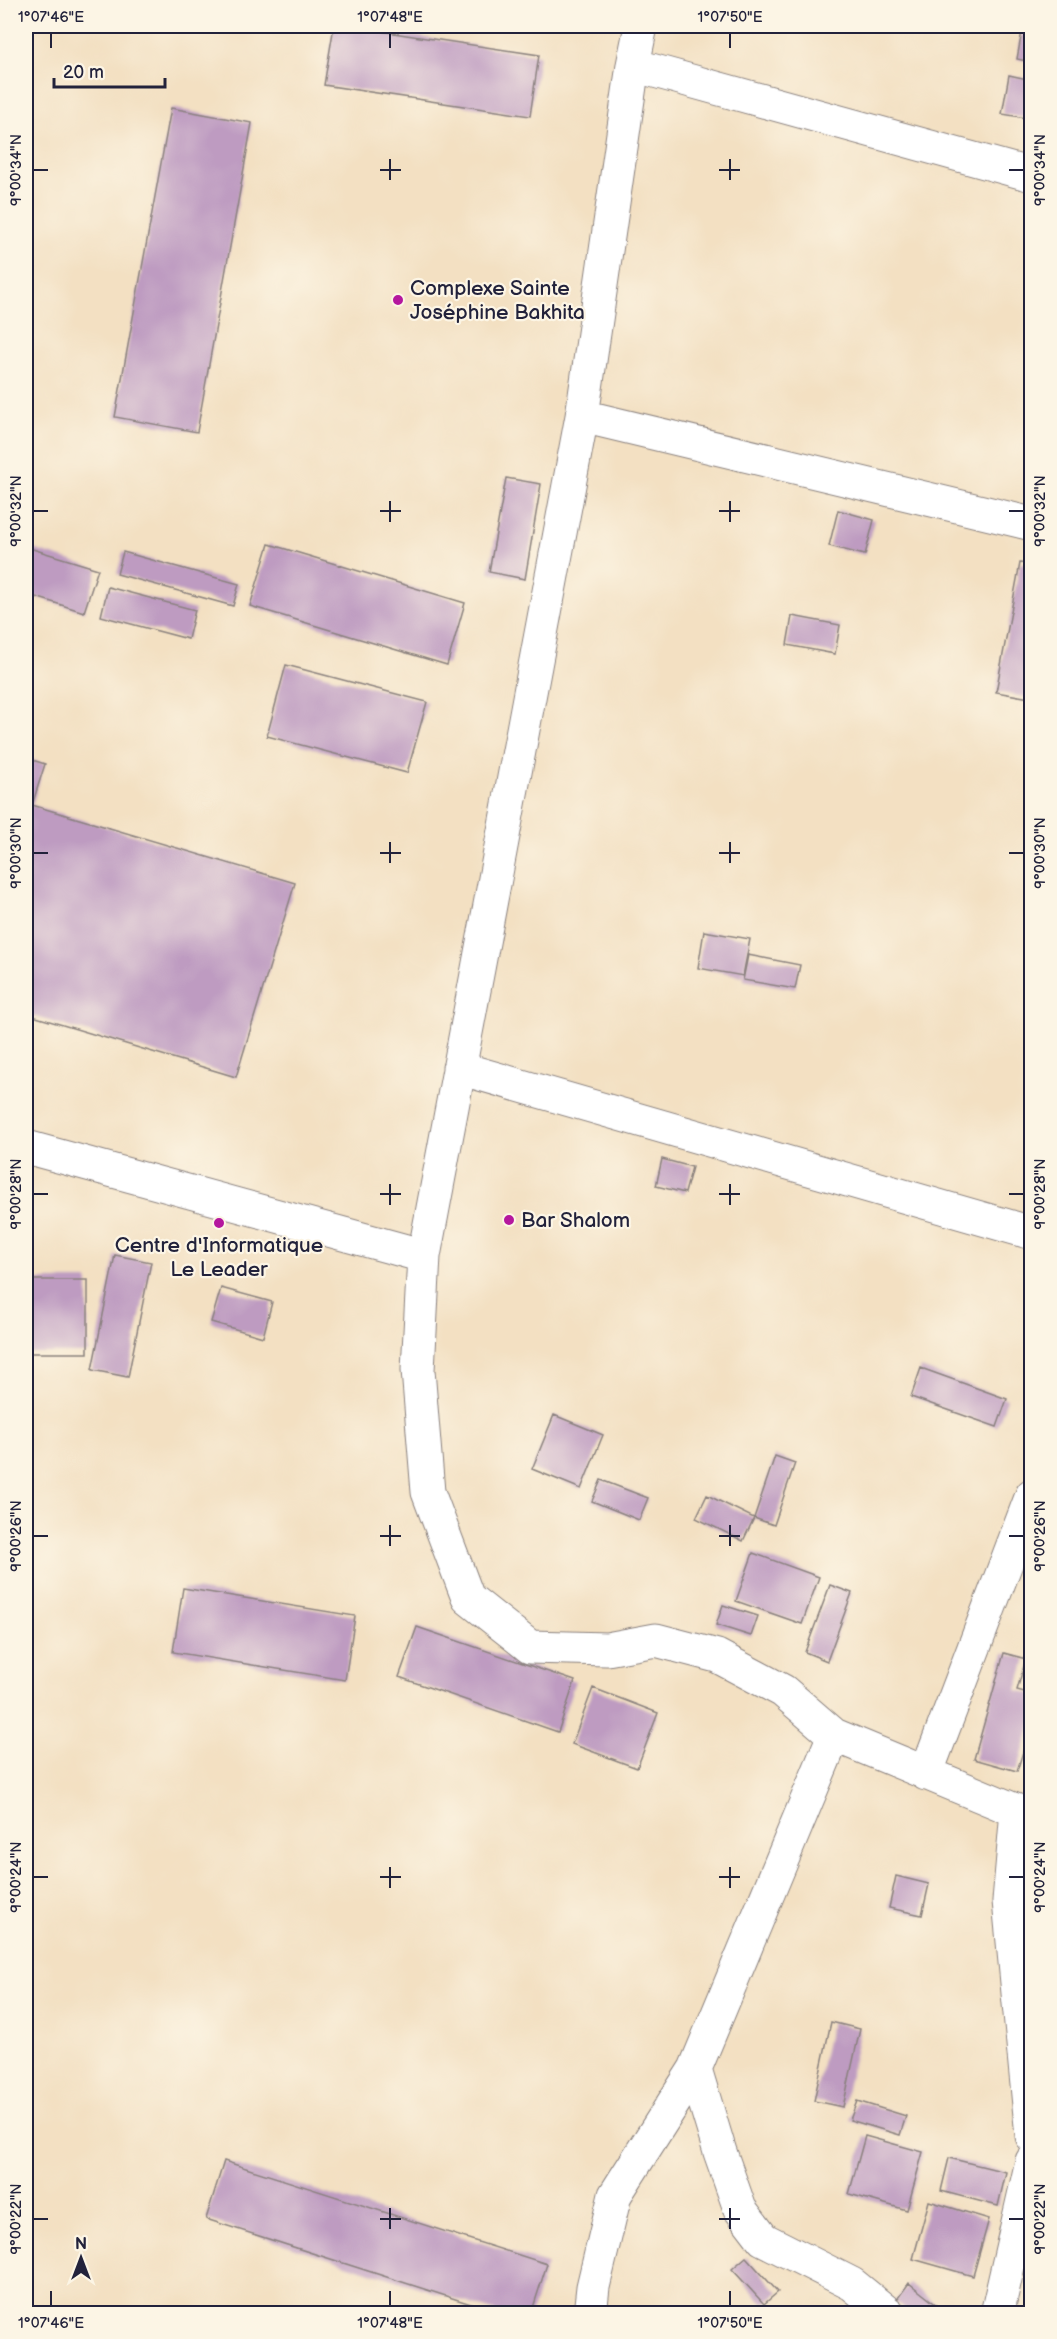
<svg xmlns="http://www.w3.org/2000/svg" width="1057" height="2339" viewBox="0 0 1057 2339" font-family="'Balsamiq Sans',sans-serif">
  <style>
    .building { fill: #be9bc1 }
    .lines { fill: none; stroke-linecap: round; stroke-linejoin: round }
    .minor-casing { stroke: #8a817e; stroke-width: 35 }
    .minor { stroke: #fff; stroke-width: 33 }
    .ticks { fill: none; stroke: #22223b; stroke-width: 2 }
    .poi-dot { fill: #b5179e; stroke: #fcf5e5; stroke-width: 2 }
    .labels { text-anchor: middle; stroke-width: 4.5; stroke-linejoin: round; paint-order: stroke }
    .poi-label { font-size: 21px; fill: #22223b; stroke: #fcf5e5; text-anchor: start }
    .neatline { fill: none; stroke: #22223b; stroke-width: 2 }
    .ticks-label { font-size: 15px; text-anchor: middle; fill: #22223b }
  </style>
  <rect width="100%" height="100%" fill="#fcf5e5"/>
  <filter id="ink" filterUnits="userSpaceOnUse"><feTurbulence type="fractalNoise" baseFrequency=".0167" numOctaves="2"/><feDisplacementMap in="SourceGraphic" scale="12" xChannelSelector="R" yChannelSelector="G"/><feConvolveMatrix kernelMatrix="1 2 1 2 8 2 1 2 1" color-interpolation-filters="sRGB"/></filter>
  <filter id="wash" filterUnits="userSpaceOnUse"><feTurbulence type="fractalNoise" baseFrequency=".008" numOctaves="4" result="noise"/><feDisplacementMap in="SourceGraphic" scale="24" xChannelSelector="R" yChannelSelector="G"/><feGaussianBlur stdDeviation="1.35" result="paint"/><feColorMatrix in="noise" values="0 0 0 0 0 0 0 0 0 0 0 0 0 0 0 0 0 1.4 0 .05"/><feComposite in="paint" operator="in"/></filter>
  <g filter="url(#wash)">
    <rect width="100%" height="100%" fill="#f3e0c2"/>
    <g id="blocks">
      <path class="building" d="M 334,26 L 347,26 L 539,55 L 530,116 L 324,85 Z
        M 1023,26 L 1032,26 L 1032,62 L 1017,59 Z
        M 1009,75 L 1032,80 L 1032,119 L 1002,114 Z
        M 171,108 L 252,123 L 197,432 L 115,417 Z
        M 506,478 L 541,484 L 525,579 L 489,572 Z
        M 838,510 L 874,520 L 865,555 L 829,546 Z
        M 269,544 L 465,603 L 447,665 L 250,606 Z
        M 26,547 L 98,569 L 84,612 L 26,594 Z
        M 123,552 L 239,584 L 233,606 L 117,574 Z
        M 1020,563 L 1032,565 L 1030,698 L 996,692 Z
        M 108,587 L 195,610 L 188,639 L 101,616 Z
        M 792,616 L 840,625 L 835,654 L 787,645 Z
        M 286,665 L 427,702 L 407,773 L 267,736 Z
        M 26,758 L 45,764 L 32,805 L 295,883 L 236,1077 L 26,1014 Z
        M 704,931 L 750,939 L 743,976 L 698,968 Z
        M 748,955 L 800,965 L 795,989 L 743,980 Z
        M 662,1159 L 692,1167 L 685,1193 L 656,1186 Z
        M 115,1255 L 151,1262 L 128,1377 L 92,1370 Z
        M 26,1280 L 88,1280 L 88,1353 L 26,1353 Z
        M 221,1288 L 272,1302 L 263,1337 L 211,1322 Z
        M 921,1368 L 1007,1399 L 997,1427 L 911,1397 Z
        M 554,1415 L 603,1435 L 581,1489 L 532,1469 Z
        M 775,1456 L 795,1463 L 774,1525 L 754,1518 Z
        M 601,1480 L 648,1498 L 639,1520 L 592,1501 Z
        M 707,1495 L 754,1518 L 743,1541 L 696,1518 Z
        M 753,1553 L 819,1577 L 802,1624 L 736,1601 Z
        M 830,1585 L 852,1593 L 827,1661 L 805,1652 Z
        M 183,1588 L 355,1616 L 345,1680 L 173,1652 Z
        M 723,1605 L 758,1616 L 751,1636 L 716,1625 Z
        M 417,1627 L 575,1681 L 558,1732 L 399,1677 Z
        M 1004,1653 L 1026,1659 L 1017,1690 L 1032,1694 L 1032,1723 L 1017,1771 L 974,1759 Z
        M 593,1688 L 658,1713 L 637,1768 L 572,1744 Z
        M 896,1876 L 929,1884 L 922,1915 L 889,1908 Z
        M 831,2022 L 860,2029 L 843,2107 L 814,2101 Z
        M 857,2101 L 906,2116 L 900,2135 L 850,2120 Z
        M 865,2136 L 923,2152 L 907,2210 L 849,2194 Z
        M 949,2158 L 1006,2172 L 998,2206 L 941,2191 Z
        M 224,2161 L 547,2264 L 531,2314 L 502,2314 L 206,2219 Z
        M 929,2201 L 989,2219 L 973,2276 L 913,2259 Z
        M 746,2257 L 778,2292 L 764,2304 L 732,2269 Z
        M 909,2283 L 948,2314 L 910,2314 L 895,2302 Z"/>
    </g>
  </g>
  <g filter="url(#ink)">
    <use href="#blocks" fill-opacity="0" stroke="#8a817e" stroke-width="1.5"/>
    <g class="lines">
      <defs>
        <path id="minor" d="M 641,26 L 633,65 L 582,416 L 424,1256 L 418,1370 L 428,1492 L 468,1598 L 530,1647 L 607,1649 L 656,1640 L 717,1656 L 783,1691 L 834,1735 L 1032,1817
          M 633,65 L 1032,175
          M 582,416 L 1032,524
          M 459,1068 L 1032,1233
          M 26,1147 L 424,1256
          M 926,1774 L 1032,1495
          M 1017,1811 L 1009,1901 L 1032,2136
          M 695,2069 L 720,2152 L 740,2209 L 763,2239 L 852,2284 L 889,2314
          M 590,2314 L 593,2287 L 615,2195 L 695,2069 L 834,1735
          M 997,2314 L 1032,2161"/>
      </defs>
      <use href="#minor" class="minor-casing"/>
      <use href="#minor" class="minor"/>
    </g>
  </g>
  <path class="ticks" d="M 51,33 L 51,48M 390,33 L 390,48M 730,33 L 730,48M 390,159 L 390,180M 730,159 L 730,180M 33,170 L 48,170M 380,170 L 401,170M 719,170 L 740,170M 1009,170 L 1024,170M 390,501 L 390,522M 730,501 L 730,522M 33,511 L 48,511M 380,511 L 401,511M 719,511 L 740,511M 1009,511 L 1024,511M 390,842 L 390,863M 730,842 L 730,863M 33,853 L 48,853M 380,853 L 401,853M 719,853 L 740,853M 1009,853 L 1024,853M 390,1184 L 390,1205M 730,1184 L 730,1205M 33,1194 L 48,1194M 380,1194 L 401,1194M 719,1194 L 740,1194M 1009,1194 L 1024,1194M 390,1525 L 390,1546M 730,1525 L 730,1546M 33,1536 L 48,1536M 380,1536 L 401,1536M 719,1536 L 740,1536M 1009,1536 L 1024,1536M 390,1867 L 390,1888M 730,1867 L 730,1888M 33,1877 L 48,1877M 380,1877 L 401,1877M 719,1877 L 740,1877M 1009,1877 L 1024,1877M 390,2208 L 390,2229M 730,2208 L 730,2229M 33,2219 L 48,2219M 380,2219 L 401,2219M 719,2219 L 740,2219M 1009,2219 L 1024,2219M 51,2291 L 51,2306M 390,2291 L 390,2306M 730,2291 L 730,2306"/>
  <g class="poi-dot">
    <circle cx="398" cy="300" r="6"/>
    <circle cx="509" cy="1220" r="6"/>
    <circle cx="219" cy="1223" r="6"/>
  </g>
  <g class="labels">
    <g class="poi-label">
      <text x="410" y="295">Complexe Sainte<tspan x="410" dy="24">Joséphine Bakhita</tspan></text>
      <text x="521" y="1227">Bar Shalom</text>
      <text x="219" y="1252" text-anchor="middle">Centre d'Informatique<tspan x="219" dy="24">Le Leader</tspan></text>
    </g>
  </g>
  <rect width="1057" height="2339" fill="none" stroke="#fcf5e5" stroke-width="66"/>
  <g transform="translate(81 2258)" stroke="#fcf5e5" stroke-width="4.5" paint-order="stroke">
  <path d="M0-4.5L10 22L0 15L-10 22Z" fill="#22223b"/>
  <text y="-9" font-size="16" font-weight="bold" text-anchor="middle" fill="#22223b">N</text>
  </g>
  <path d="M54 78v9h111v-9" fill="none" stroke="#22223b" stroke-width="3"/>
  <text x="63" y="78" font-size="18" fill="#22223b" stroke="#fcf5e5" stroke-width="4.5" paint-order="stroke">20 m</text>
  <rect x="33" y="33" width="991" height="2273" class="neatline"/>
  <g class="ticks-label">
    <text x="51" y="22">1°07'46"E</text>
    <text x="390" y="22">1°07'48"E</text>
    <text x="730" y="22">1°07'50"E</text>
    <text transform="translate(16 170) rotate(-90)" y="5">9°00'34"N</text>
    <text transform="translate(1040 170) rotate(-90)" y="5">9°00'34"N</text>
    <text transform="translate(16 511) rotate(-90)" y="5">9°00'32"N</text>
    <text transform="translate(1040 511) rotate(-90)" y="5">9°00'32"N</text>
    <text transform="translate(16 853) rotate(-90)" y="5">9°00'30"N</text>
    <text transform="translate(1040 853) rotate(-90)" y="5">9°00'30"N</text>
    <text transform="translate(16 1194) rotate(-90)" y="5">9°00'28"N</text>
    <text transform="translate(1040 1194) rotate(-90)" y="5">9°00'28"N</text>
    <text transform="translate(16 1536) rotate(-90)" y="5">9°00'26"N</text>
    <text transform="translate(1040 1536) rotate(-90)" y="5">9°00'26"N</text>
    <text transform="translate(16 1877) rotate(-90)" y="5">9°00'24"N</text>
    <text transform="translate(1040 1877) rotate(-90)" y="5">9°00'24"N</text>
    <text transform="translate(16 2219) rotate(-90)" y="5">9°00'22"N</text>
    <text transform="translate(1040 2219) rotate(-90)" y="5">9°00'22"N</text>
    <text x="51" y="2328">1°07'46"E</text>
    <text x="390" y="2328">1°07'48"E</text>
    <text x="730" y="2328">1°07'50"E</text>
  </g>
</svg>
